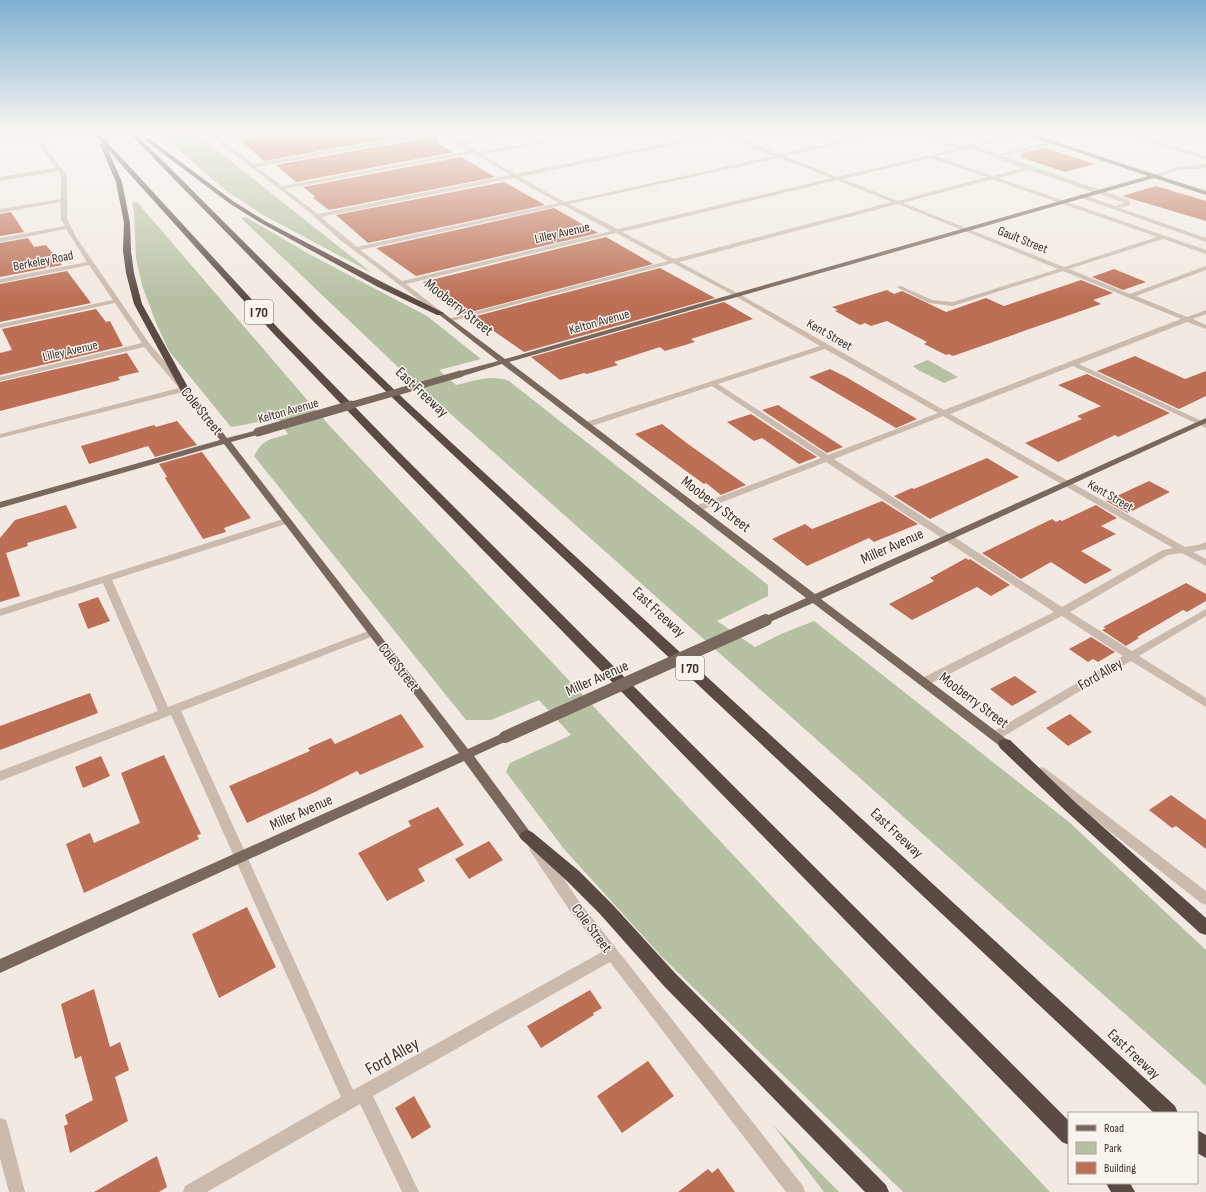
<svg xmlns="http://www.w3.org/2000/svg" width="1206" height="1192" viewBox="0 0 1206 1192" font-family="'Sofia Sans Condensed',sans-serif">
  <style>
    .green { fill: #b6c0a2 }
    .building { fill: #bd6f55 }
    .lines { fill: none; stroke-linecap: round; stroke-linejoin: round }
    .minor { fill: #cabbae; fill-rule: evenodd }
    .major { fill: #79685e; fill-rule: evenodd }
    .highway { fill: #594a44; fill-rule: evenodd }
    .major-bridge-far2 { stroke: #79685e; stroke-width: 7 }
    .major-bridge-far1 { stroke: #79685e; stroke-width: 9 }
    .major-bridge { stroke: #79685e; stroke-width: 12 }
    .labels { text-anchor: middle; stroke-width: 3; stroke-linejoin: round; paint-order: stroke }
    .far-street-label { font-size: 13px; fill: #39302c; stroke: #faf4ee }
    .shield { fill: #faf4ee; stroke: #736b66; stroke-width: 1 }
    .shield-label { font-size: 14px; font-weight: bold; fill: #39302c }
    .street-label { font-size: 15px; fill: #39302c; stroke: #faf4ee }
    .near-street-label { font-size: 18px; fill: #39302c; stroke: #faf4ee }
  </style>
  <rect width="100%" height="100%" fill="#f2eae2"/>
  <path class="green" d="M 159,132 L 194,132 L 372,273 L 265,216 L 225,190 Z
    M 137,202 L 327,423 L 1050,1192 L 903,1192 L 662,957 L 564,849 L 506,772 L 510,763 L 571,735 L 539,700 L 491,720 L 466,720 L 254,456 C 263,439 271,439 288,434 L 279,420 C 263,419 247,425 231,427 L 169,351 L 156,323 L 142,285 L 136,259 L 134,212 L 132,203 Z
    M 246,217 L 309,254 L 427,316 L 481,359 L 439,370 L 456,385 C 476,381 489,374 509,381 L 768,585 L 768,596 L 717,621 L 755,647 L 781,634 L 814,621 L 1069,822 L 1206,950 L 1206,1086 L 399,368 L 241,218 Z
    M 928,360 L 958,377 L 944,383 L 918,370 L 913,366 Z
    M 773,1125 L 839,1192 L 824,1192 Z"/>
  <path class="building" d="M 283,132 L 424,132 L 264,161 L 241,141 Z
    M 436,136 L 437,143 L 453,152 L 296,182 L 276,165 Z
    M 1044,148 L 1095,164 L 1065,172 L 1020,157 L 1022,153 Z
    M 461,157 L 495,177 L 329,210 L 313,198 L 316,197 L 303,187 Z
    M 504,182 L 545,205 L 368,243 L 336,215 Z
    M 1156,186 L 1206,201 L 1206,221 L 1122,196 Z
    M 554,208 L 598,233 L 416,276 L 376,248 Z
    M 11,212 L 24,232 L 0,236 L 0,214 Z
    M 606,237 L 653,264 L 463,314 L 423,282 Z
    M 28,238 L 34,247 L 46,245 L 62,265 L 0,277 L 0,243 Z
    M 660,268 L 715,298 L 524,352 L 482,323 L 477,325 L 469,318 Z
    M 1114,269 L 1146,282 L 1123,290 L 1092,277 Z
    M 67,271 L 91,303 L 0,322 L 0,284 Z
    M 1081,280 L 1113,293 L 1093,300 L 1101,304 L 953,356 L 949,354 L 946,355 L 924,344 L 927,342 L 887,321 L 871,326 L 865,323 L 860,325 L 835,311 L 838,310 L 832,307 L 887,290 L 894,294 L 902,291 L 946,312 L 986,298 L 1004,306 Z
    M 724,302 L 753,319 L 691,339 L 695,342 L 665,351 L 660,347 L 614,362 L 618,365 L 587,374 L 584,373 L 560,380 L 531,357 Z
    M 96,309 L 106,322 L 110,321 L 123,346 L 0,375 L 0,353 L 12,350 L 2,329 Z
    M 127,353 L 139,372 L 118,377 L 120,380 L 0,411 L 0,382 Z
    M 1135,356 L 1185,379 L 1206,371 L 1206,396 L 1179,409 L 1097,371 Z
    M 830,369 L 846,377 L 917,419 L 896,428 L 809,377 Z
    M 1087,374 L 1170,413 L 1118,437 L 1115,435 L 1058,462 L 1025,443 L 1082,419 L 1077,416 L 1101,406 L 1058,385 Z
    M 778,405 L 843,447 L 827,453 L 762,410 Z
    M 751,414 L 817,457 L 799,464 L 762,438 L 754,441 L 727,422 Z
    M 177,421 L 197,445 L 155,457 L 148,446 L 89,464 L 81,446 L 154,425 L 156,427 Z
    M 662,424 L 688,444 L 746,485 L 721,495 L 706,483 L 704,484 L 635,434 Z
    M 202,452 L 251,518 L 224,528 L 226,532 L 203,539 L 165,478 L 167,477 L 159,464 Z
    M 987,458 L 1019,477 L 930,519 L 894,496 L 912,488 L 914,489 Z
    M 1149,481 L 1170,492 L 1128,513 L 1106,501 Z
    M 882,501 L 918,524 L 874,542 L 869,538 L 807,566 L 772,539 L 805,524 L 812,529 Z
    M 66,505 L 77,528 L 27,543 L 28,546 L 6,553 L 20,596 L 0,602 L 0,538 L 15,520 Z
    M 1096,505 L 1117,518 L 1101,526 L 1116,534 L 1081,551 L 1112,570 L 1085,584 L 1051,562 L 1021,579 L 982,553 L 1052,519 L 1056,522 L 1060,520 L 1062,521 Z
    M 966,558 L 968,560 L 970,559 L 1010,585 L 991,596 L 977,587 L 912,620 L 889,604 L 934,581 L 930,578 Z
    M 1186,583 L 1206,594 L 1206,601 L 1187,612 L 1183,610 L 1137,637 L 1139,638 L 1126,646 L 1102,630 L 1106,628 L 1103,627 Z
    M 98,597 L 110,621 L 88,629 L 78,604 Z
    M 1091,637 L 1115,652 L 1098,662 L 1093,659 L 1088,662 L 1069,649 Z
    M 1015,676 L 1037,692 L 1012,706 L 990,689 Z
    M 90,693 L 98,713 L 0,750 L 0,726 Z
    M 401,714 L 424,747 L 360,775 L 357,771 L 315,792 L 247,823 L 229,786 L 310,751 L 308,748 L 331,738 L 335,744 Z
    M 1070,714 L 1092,732 L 1068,746 L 1046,728 Z
    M 164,755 L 201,834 L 197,835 L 199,839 L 84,893 L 66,844 L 90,833 L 94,843 L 140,823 L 121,773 Z
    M 101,756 L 110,776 L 83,788 L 75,767 Z
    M 1171,795 L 1206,820 L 1206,849 L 1176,826 L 1172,828 L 1149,810 Z
    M 438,807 L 464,845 L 418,869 L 425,881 L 387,901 L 358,853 L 411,826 L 408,821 Z
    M 489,841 L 503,860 L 469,879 L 455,859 Z
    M 247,907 L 276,967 L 219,998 L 192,934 Z
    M 94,989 L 110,1047 L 120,1042 L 129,1070 L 115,1077 L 128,1121 L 70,1153 L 64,1126 L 68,1124 L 65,1115 L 93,1100 L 81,1056 L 75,1059 L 61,1004 Z
    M 590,990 L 602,1008 L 593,1013 L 594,1015 L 541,1048 L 527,1026 Z
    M 648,1061 L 674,1096 L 622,1133 L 597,1096 Z
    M 414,1096 L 431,1127 L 412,1139 L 395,1108 Z
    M 157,1156 L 167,1187 L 159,1192 L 94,1192 Z
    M 718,1168 L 735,1192 L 678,1192 L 708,1169 L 712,1173 Z"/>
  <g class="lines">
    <path class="minor" d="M 30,132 L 35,132 L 67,176 L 67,219 L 76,237 L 149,343 L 188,389 L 187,391 L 0,438 L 0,434 L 179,388 L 144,347 L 0,381 L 0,377 L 142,343 L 115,303 L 0,328 L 0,324 L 113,300 L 89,265 L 0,283 L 0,279 L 87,262 L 66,229 L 0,242 L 0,238 L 65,226 L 61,219 L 60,202 L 0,213 L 0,209 L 61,199 L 61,176 L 58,171 L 0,181 L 0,177 L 56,168 L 34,138 L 0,143 L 0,141 L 32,135 Z
      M 206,132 L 211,132 L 222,140 L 270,132 L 282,132 L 225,143 L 253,164 L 434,132 L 446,132 L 445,133 L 461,142 L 512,132 L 523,132 L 464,144 L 478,152 L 545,141 L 543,143 L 482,155 L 516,174 L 717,133 L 716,132 L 728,132 L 727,134 L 780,154 L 881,132 L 891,132 L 785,156 L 837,177 L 956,149 L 911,132 L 918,132 L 961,147 L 1024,132 L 1033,132 L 975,147 L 998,154 L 1053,142 L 1053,144 L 1003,156 L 1129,200 L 1130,205 L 1120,208 L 1206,238 L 1206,242 L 1079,197 L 1079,195 L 1081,194 L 1115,206 L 1125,203 L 1029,170 L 998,178 L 1206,250 L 1206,254 L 1163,239 L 1069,269 L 1130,294 L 1206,266 L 1206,270 L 1136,296 L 1187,317 L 1206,310 L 1206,314 L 1193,319 L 1206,325 L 1206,329 L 1187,322 L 1079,364 L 1206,423 L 1206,428 L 1073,366 L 950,414 L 1185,547 L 1198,545 L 1206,542 L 1206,549 L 1193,552 L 1206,559 L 1206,566 L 1182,553 L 1168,555 L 1070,612 L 1132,651 L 1206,609 L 1206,616 L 1139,656 L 1206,698 L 1206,707 L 1131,661 L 999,739 L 995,740 L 991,739 L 989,736 L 991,733 L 1123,656 L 1062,616 L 928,685 L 920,685 L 919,682 L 920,679 L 1054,612 L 826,462 L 699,511 L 693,511 L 691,509 L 693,507 L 821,458 L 712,386 L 589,427 L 586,427 L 582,425 L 583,423 L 820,346 L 735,296 L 673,263 L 452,321 L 448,321 L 448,319 L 668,261 L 616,233 L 406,284 L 443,313 L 438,314 L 339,239 L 309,212 ZM 439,134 L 469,151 L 282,186 L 257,167 ZM 722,135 L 774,156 L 565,202 L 519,177 ZM 970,148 L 1024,168 L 993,176 L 936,156 ZM 473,153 L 511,175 L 318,214 L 285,189 ZM 779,158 L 832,178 L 618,229 L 569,204 ZM 931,158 L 987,177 L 898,201 L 842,179 ZM 514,178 L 559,203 L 357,247 L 321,217 ZM 992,179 L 1157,237 L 1064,267 L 903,203 ZM 837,180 L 892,202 L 674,259 L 622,232 ZM 898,204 L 1058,269 L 953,302 L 932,300 L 901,286 L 896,287 L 929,303 L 953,306 L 1063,271 L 1181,319 L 944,410 L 739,294 L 679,262 ZM 563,205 L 611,231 L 402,281 L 360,250 ZM 825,349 L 938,413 L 828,455 L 718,384 ZM 943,416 L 1173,548 L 1163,550 L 1062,607 L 834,459 Z
      M 1116,132 L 1124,132 L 1160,143 L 1206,137 L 1206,139 L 1164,144 L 1206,156 L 1206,159 Z
      M 1206,164 L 1206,168 L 1178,170 L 1154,178 L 1151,176 L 1178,167 Z
      M 286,518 L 289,519 L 291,521 L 289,523 L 112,580 L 168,707 L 368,631 L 376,631 L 377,633 L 376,635 L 181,711 L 353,1090 L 602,952 L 568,908 L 530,851 L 529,847 L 530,843 L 535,842 L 540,843 L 578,900 L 803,1186 L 805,1192 L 786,1192 L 610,962 L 373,1096 L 419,1192 L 402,1192 L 360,1104 L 207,1192 L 183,1192 L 185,1186 L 341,1097 L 171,715 L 0,781 L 0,771 L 158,711 L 103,583 L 0,616 L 0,609 Z
      M 1042,767 L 1046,769 L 1206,891 L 1206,905 L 1201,903 L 1038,775 L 1036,772 L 1038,769 Z
      M 0,1118 L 6,1120 L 8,1126 L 25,1192 L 9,1192 L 0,1158 Z"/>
    <path class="major" d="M 1017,132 L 1025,132 L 1206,191 L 1206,195 L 1154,178 L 509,362 L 815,594 L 1206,418 L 1206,423 L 821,599 L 1009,741 L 1011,744 L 1009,747 L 1005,748 L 1001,747 L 813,603 L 770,622 L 762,622 L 761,620 L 762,618 L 806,598 L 502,364 L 463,376 L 457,376 L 457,372 L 498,361 L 437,313 L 442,312 L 505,359 L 1148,176 Z
      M 181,387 L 187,387 L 227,438 L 258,430 L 261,430 L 261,434 L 231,442 L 468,749 L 501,734 L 505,733 L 509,734 L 511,737 L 509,740 L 474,756 L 533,836 L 532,840 L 527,841 L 522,840 L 464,761 L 0,973 L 0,959 L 459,753 L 224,444 L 0,508 L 0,502 L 220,440 L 181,391 Z"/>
    <path class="highway" d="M 92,132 L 98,132 L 278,328 L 398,451 L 1069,1121 L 1069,1145 L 1062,1142 L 390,455 L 272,332 L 108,150 L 122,182 L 130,223 L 131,251 L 134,273 L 142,304 L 189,389 L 187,391 L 181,391 L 134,304 L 126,273 L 123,251 L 124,223 L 116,182 L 100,145 L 102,143 Z
      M 128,132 L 134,132 L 321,319 L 406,401 L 1175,1106 L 1178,1113 L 1154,1113 L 400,405 L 315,323 Z
      M 146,139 L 150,139 L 233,201 L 265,221 L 384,283 L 444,313 L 440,315 L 437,315 L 378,287 L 261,223 L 229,203 L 146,141 Z
      M 1005,739 L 1010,740 L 1076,803 L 1206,918 L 1206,935 L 1200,933 L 1066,811 L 1000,748 L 998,744 L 1000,740 Z
      M 527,830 L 532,832 L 579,871 L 612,904 L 675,973 L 886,1185 L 889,1192 L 865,1192 L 663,985 L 600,914 L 567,881 L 522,840 L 519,836 L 522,832 Z
      M 1197,1130 L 1206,1135 L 1206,1158 L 1197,1153 Z
      M 1106,1183 L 1130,1183 L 1135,1192 L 1111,1192 Z"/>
    <path class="major-bridge-far2" d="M 348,406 L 460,374"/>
    <path class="major-bridge-far1" d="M 258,432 L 351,405"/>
    <path class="major-bridge" d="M 505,737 L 766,620"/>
  </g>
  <linearGradient id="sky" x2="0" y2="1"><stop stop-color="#7fb0d0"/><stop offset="0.44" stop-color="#f9f6f2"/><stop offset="1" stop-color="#f9f6f2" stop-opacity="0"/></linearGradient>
  <rect width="1206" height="299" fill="url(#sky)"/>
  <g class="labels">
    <g class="far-street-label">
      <text transform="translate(562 232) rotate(-13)" y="5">Lilley Avenue</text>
      <text transform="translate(1023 239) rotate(22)" y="5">Gault Street</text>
      <text transform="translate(43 260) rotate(-11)" y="5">Berkeley Road</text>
      <text transform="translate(599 321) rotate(-16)" y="5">Kelton Avenue</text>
      <text transform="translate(830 334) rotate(30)" y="5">Kent Street</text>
      <text transform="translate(70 350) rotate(-13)" y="5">Lilley Avenue</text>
      <text transform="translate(288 410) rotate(-16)" y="5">Kelton Avenue</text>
      <text transform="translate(1111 495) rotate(30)" y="5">Kent Street</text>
    </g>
    <g class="shield">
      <rect x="245" y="300" width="28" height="24" rx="3"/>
      <rect x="676" y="656" width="28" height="24" rx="3"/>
    </g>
    <g class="shield-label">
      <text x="259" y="317">I 70</text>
      <text x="690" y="673">I 70</text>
    </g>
    <g class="street-label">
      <text transform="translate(459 307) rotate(38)" y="5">Mooberry Street</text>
      <text transform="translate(422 392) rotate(43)" y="5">East Freeway</text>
      <text transform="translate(202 411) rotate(51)" y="5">Cole Street</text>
      <text transform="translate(716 504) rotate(37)" y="5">Mooberry Street</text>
      <text transform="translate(892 546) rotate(-24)" y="5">Miller Avenue</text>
      <text transform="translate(659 612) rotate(43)" y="5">East Freeway</text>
      <text transform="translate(399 667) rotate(52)" y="5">Cole Street</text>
      <text transform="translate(1100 674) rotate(-30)" y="5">Ford Alley</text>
      <text transform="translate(597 678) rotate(-24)" y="5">Miller Avenue</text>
      <text transform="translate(974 700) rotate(37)" y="5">Mooberry Street</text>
      <text transform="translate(301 812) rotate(-24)" y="5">Miller Avenue</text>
      <text transform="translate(897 833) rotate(43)" y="5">East Freeway</text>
      <text transform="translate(592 928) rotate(53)" y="5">Cole Street</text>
      <text transform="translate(1134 1054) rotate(43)" y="5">East Freeway</text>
    </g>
    <g class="near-street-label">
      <text transform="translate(392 1056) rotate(-29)" y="6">Ford Alley</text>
    </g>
  </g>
  <rect x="1068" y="1112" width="130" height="72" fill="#faf4ee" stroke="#ada6a0"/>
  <rect x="1076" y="1125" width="20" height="6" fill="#79685e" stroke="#ada6a0"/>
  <text x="1104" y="1132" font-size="12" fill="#39302c">Road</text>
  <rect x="1076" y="1142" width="20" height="12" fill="#b6c0a2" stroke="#ada6a0"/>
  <text x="1104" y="1152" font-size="12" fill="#39302c">Park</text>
  <rect x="1076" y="1162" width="20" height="12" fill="#bd6f55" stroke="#ada6a0"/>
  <text x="1104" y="1172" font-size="12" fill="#39302c">Building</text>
</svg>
